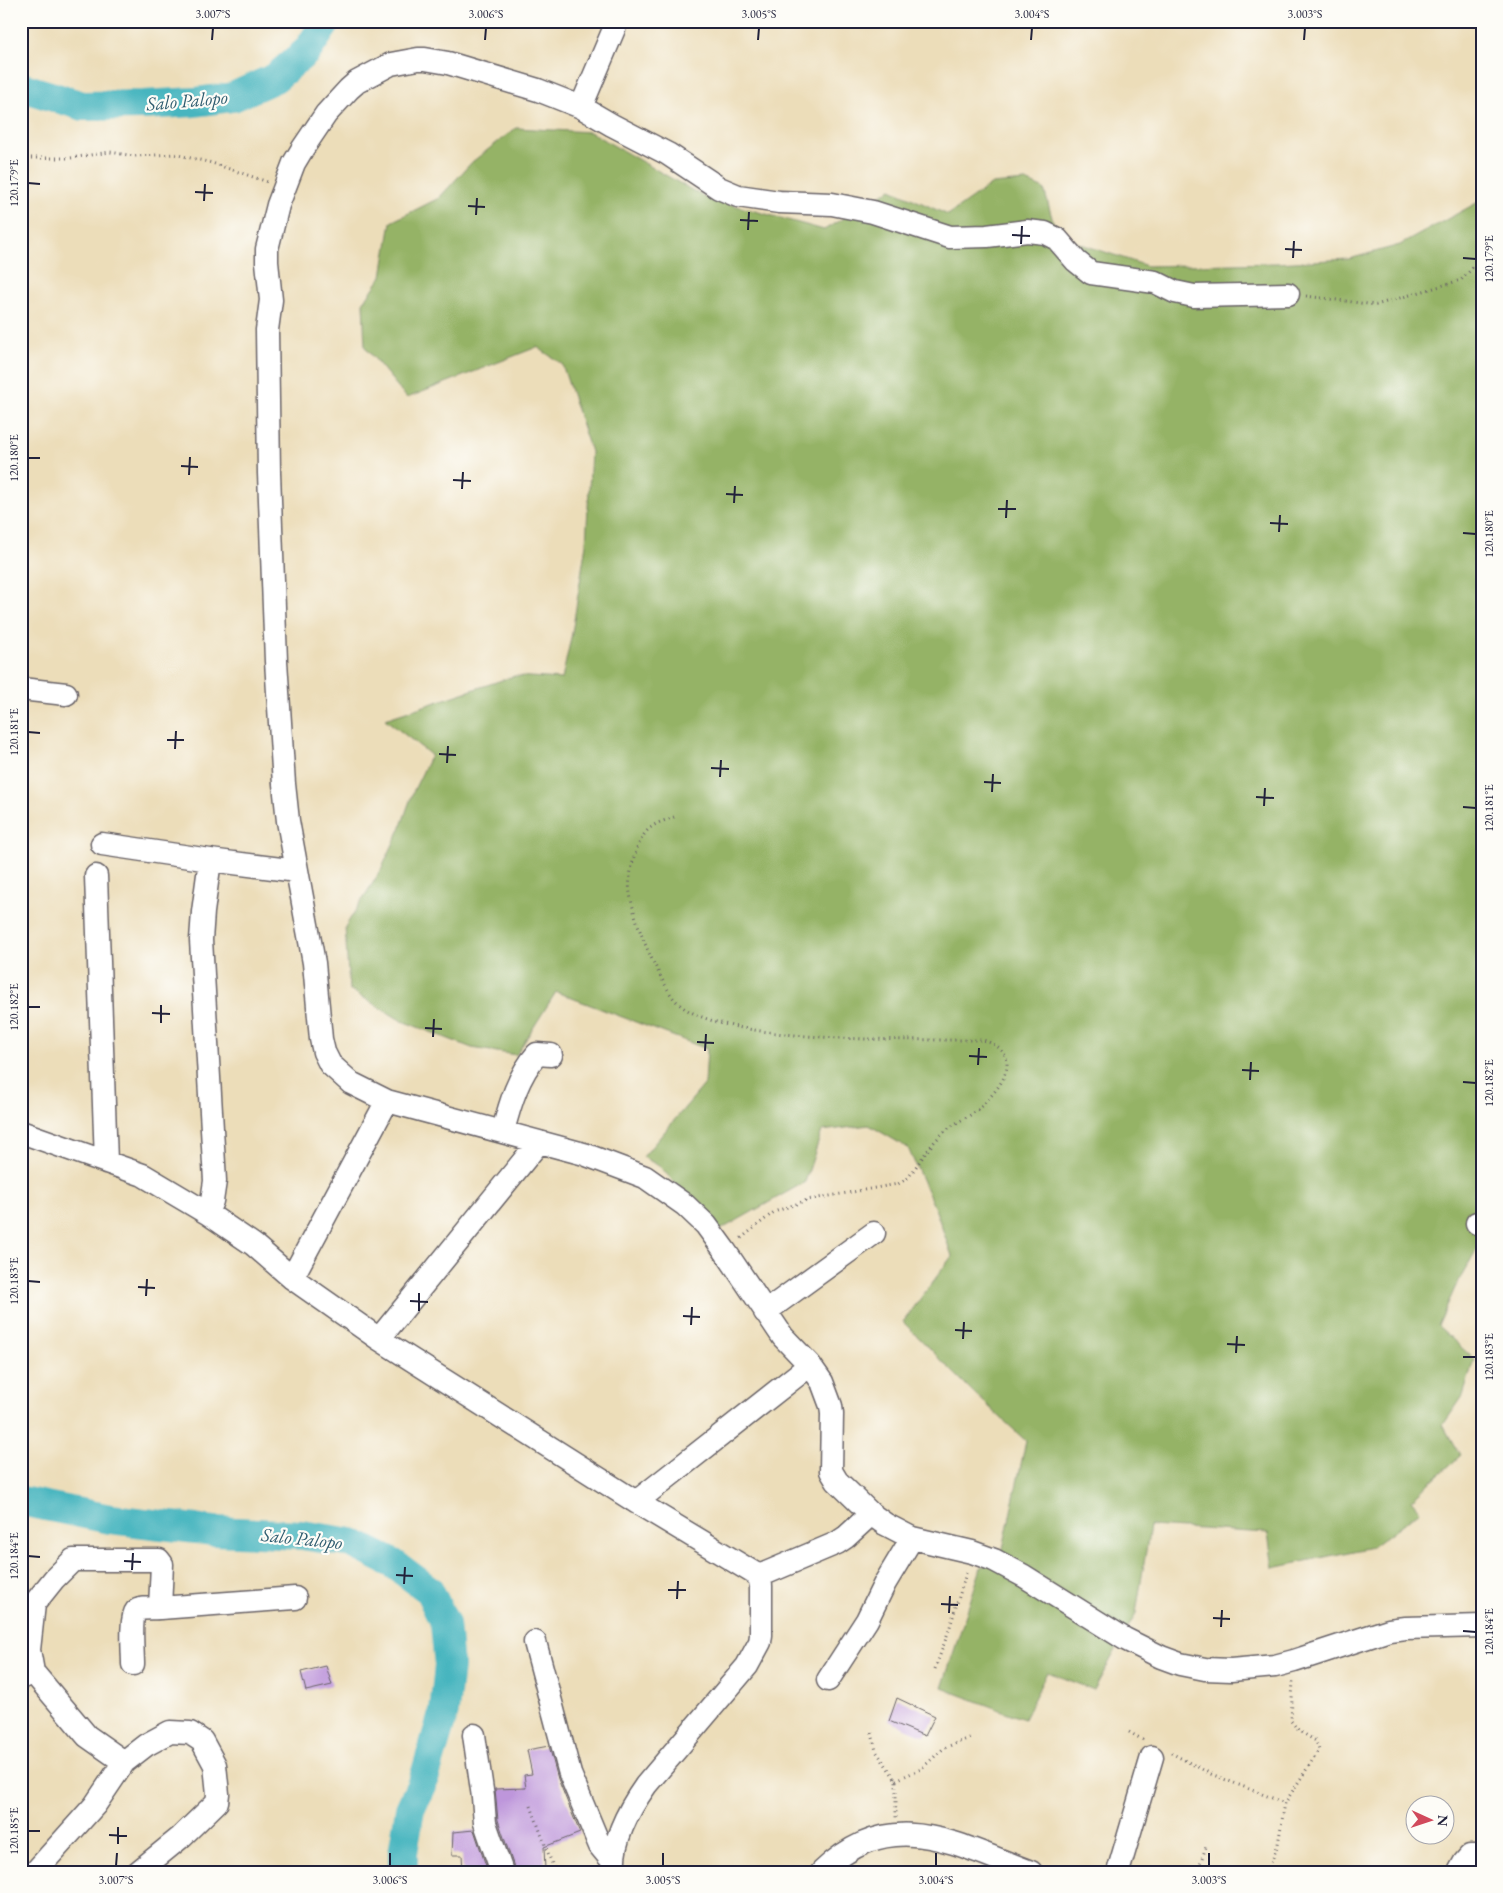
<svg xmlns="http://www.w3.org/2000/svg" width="1503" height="1893" viewBox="0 0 1503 1893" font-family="'EB Garamond',serif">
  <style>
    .forest { fill: #95b366; stroke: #5c6a50 }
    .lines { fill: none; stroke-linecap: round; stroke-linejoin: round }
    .river { stroke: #46b5bf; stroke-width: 30 }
    .building { fill: #be96db }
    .minor-casing { stroke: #696367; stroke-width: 25 }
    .path { stroke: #696367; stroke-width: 3; stroke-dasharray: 1 4; stroke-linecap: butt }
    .minor { stroke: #fff; stroke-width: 22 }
    .ticks { fill: none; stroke: #22223b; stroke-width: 2 }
    .labels { text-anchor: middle; stroke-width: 4.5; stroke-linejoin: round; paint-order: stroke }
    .water-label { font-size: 19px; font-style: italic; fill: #305d70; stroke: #fdfcf7 }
    .neatline { fill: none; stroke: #22223b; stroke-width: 2 }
    .ticks-label { font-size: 12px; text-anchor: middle; fill: #22223b }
  </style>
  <rect width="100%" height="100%" fill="#fdfcf7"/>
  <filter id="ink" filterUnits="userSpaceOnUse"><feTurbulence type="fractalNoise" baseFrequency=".02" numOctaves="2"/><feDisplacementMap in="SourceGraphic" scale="10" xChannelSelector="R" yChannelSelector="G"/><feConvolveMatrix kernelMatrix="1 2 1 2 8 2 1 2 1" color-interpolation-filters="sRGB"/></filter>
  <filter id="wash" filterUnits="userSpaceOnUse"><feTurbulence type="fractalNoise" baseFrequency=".0096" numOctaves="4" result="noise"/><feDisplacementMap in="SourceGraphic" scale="20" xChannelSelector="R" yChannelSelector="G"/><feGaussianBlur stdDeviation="1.12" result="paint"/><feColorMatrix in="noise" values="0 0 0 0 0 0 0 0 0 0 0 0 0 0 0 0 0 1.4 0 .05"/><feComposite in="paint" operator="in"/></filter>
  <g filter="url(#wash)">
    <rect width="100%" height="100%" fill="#ecddb9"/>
    <path class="forest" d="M 516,128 L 590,132 L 704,197 L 824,230 L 891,189 L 948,215 L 992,184 L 1026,181 L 1044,189 L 1057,236 L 1147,266 L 1276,263 L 1349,259 L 1400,245 L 1482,200 L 1482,1248 L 1478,1247 L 1455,1288 L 1438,1326 L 1474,1359 L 1463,1396 L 1443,1425 L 1460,1456 L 1411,1500 L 1420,1511 L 1372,1547 L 1273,1568 L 1268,1533 L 1150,1526 L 1136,1613 L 1094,1690 L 1047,1672 L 1024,1719 L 942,1688 L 981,1568 L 1002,1553 L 1026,1441 L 972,1391 L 903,1322 L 952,1256 L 936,1211 L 908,1148 L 869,1125 L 822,1131 L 805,1182 L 720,1230 L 659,1166 L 643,1157 L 705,1084 L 707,1049 L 556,992 L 516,1055 L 472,1048 L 402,1021 L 349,989 L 345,927 L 381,870 L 400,829 L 413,792 L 431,755 L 385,719 L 514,676 L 562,679 L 572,633 L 586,544 L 591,452 L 562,364 L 537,347 L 407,398 L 365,347 L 363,303 L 382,276 L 391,222 L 439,198 L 472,162 Z"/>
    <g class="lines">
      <path class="river" d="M 21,87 L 83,106 L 143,105 L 195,102 L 233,97 L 275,78 L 307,51 L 327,21
        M 21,1501 L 110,1519 L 214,1531 L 302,1535 L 352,1543 L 394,1564 L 429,1590 L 445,1624 L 449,1666 L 444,1711 L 424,1779 L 410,1809 L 403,1853 L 403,1872"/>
    </g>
    <g id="blocks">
      <path class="building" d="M 326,1666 L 332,1685 L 306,1691 L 301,1672 Z
        M 897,1698 L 935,1716 L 925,1736 L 889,1721 Z
        M 549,1746 L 558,1779 L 580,1833 L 544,1847 L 545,1870 L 515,1870 L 498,1820 L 495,1789 L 526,1788 L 524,1775 L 532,1774 L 527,1750 Z
        M 474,1830 L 488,1872 L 463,1872 L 462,1855 L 452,1855 L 453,1832 Z"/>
    </g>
  </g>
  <g filter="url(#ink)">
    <use href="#blocks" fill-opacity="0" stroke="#696367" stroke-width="1"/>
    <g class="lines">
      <defs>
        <path id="minor" d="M 581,107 L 614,29 L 613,21
          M 1288,294 L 1194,296 L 1175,292 L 1155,282 L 1091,273 L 1076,261 L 1057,239 L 1045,233 L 1027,231 L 987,236 L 950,237 L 873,212 L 832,204 L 779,202 L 738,196 L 719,188 L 668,154 L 612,125 L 581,107 L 538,90 L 448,63 L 425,59 L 418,59 L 391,64 L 357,82 L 349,89 L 326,114 L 303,148 L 294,163 L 278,205 L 267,249 L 267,262 L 271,300 L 267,330 L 269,473 L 276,661 L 284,784 L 288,821 L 314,963 L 321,1039 L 324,1052 L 330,1064 L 351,1083 L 387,1101 L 584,1154 L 645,1177 L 685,1205 L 706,1225 L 725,1251 L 783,1337 L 810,1365 L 822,1382 L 831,1406 L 832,1414 L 831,1471 L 837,1481 L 871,1514 L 885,1524 L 912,1538 L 972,1552 L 994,1560 L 1024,1576 L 1125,1639 L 1161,1657 L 1180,1664 L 1205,1669 L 1231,1670 L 1275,1666 L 1294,1661 L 1389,1630 L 1405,1628 L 1482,1626
          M 21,689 L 66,694
          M 102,844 L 210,860 L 297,871
          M 96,876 L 106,1162
          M 503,1131 C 510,1104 518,1076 537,1054 L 551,1055
          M 21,1132 L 143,1175 L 207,1213 L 254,1245 L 292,1278 L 379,1339 L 636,1502 L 759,1576 L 761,1586 L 761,1635 L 760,1642 L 747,1666 L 646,1785 C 629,1809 611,1841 614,1872
          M 207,1213 L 212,1201 L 215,1181 L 201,940 L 203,912 L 210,860
          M 1477,1223 L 1482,1222
          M 292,1278 L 387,1101
          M 765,1312 L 874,1233
          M 379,1339 L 539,1142
          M 636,1502 L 810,1365
          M 759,1576 L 837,1543 L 846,1537 L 871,1514
          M 535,1642 L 570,1774 L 600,1846 L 614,1863
          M 133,1664 C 133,1654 130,1618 136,1611 C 140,1607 154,1609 160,1608
          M 33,1672 L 87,1736 L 124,1762
          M 21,1678 L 33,1672 L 29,1650 L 34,1604 L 54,1579 L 73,1560 L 159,1560 L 162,1564 L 160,1608 L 295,1598
          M 828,1680 L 867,1620 L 885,1583 L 912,1538
          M 474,1735 L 483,1797 L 485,1823 L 502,1872
          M 35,1872 L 95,1805 L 124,1762 L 146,1745 L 170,1732 L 190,1733 L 202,1741 L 215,1765 L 218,1794 L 217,1802 L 181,1837 L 138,1872
          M 822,1872 C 892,1804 954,1844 1031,1872
          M 1118,1872 L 1152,1757
          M 1459,1872 L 1464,1863 L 1470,1856 L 1482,1856"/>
      </defs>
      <use href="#minor" class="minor-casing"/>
      <path class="path" d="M 21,158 L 71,158 L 110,152 L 134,156 L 174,154 L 212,163 L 268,182
        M 1306,296 L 1376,305 L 1461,280 L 1482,258
        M 674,817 C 667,820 657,822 650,828 C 636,839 627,877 630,894 C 636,925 647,951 662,979 C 666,986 670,995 676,1001 C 717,1046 920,1039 983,1040 C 1019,1051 1009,1077 989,1098 C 985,1103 980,1109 975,1112 C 965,1119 952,1124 943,1133 C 929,1146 919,1163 908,1178 L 898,1184 L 807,1200 L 774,1212 L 739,1240
        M 935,1669 L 949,1630 L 967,1570
        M 1129,1732 L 1145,1741
        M 872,1733 L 876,1751 L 896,1780 L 896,1818
        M 1171,1753 L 1211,1774 L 1285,1803
        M 896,1780 L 921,1769 L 944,1748 L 972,1737
        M 531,1806 L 555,1872
        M 1197,1872 L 1206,1847
        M 1268,1872 L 1278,1844 L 1285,1803 L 1319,1750 L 1316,1741 L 1299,1731 L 1291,1721 L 1293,1679"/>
      <use href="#minor" class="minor"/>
    </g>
  </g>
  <path class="ticks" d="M 212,40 L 213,28M 485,40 L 486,28M 758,40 L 759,28M 1031,40 L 1032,28M 1304,40 L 1305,28M 28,183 L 40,184M 195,192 L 213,193M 204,201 L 205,184M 468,206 L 485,207M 476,215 L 477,198M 740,220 L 758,221M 748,230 L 749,212M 1012,235 L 1030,236M 1021,244 L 1022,226M 1285,249 L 1302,250M 1293,258 L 1294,241M 1463,258 L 1476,259M 28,458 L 40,458M 181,466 L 198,467M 189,475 L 190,457M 453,480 L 471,481M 462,489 L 463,472M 726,494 L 743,495M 734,503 L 735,486M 998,509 L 1016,509M 1006,518 L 1007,500M 1270,523 L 1288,524M 1279,532 L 1280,515M 1463,533 L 1476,534M 28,732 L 40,733M 167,740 L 184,740M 175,749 L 176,731M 439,754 L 456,755M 447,763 L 448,746M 711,768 L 729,769M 720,777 L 721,760M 984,782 L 1001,783M 992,792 L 993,774M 1256,797 L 1274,798M 1264,806 L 1265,788M 1463,807 L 1476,808M 28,1007 L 40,1007M 152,1013 L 170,1014M 161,1023 L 161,1005M 425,1028 L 442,1029M 433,1037 L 434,1019M 697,1042 L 714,1043M 705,1051 L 706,1034M 969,1056 L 987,1057M 978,1065 L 979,1048M 1242,1070 L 1259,1071M 1250,1080 L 1251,1062M 1463,1082 L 1476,1083M 28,1281 L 40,1282M 138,1287 L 155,1288M 146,1296 L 147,1279M 410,1301 L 428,1302M 419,1311 L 419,1293M 683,1316 L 700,1317M 691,1325 L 692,1307M 955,1330 L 972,1331M 963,1339 L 964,1322M 1227,1344 L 1245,1345M 1236,1353 L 1237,1336M 1463,1357 L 1476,1357M 28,1556 L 40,1557M 124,1561 L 141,1562M 132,1570 L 133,1553M 396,1575 L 413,1576M 404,1584 L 405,1567M 668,1590 L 686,1590M 677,1599 L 678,1581M 941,1604 L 958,1605M 949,1613 L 950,1596M 1213,1618 L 1230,1619M 1221,1627 L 1222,1610M 1463,1631 L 1476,1632M 28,1831 L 40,1831M 109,1835 L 127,1836M 118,1844 L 118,1827M 116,1866 L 117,1853M 390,1866 L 390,1853M 663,1866 L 663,1853M 936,1866 L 936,1853M 1209,1866 L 1209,1853"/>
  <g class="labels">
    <g class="water-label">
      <text transform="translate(187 100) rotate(-5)" y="7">Salo Palopo</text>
      <text transform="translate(302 1538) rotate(6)" y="7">Salo Palopo</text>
    </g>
  </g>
  <rect width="1503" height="1893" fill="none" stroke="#fdfcf7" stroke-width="55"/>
  <g transform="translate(1430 1820) rotate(93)"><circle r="24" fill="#fdfcf7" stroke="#a5a5ac"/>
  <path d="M0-4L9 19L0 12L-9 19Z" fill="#d1495b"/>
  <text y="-8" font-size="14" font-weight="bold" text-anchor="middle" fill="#22223b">N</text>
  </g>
  <rect x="28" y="28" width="1448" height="1838" class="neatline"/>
  <g class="ticks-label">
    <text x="213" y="18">3.007°S</text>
    <text x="486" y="18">3.006°S</text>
    <text x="759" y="18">3.005°S</text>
    <text x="1032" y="18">3.004°S</text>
    <text x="1305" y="18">3.003°S</text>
    <text transform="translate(14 183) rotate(-90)" y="4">120.179°E</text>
    <text transform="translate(1489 259) rotate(-90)" y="4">120.179°E</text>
    <text transform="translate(14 458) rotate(-90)" y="4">120.180°E</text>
    <text transform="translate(1489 534) rotate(-90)" y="4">120.180°E</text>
    <text transform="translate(14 732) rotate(-90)" y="4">120.181°E</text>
    <text transform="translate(1489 808) rotate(-90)" y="4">120.181°E</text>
    <text transform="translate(14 1007) rotate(-90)" y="4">120.182°E</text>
    <text transform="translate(1489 1083) rotate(-90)" y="4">120.182°E</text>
    <text transform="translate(14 1281) rotate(-90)" y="4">120.183°E</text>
    <text transform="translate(1489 1357) rotate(-90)" y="4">120.183°E</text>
    <text transform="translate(14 1556) rotate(-90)" y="4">120.184°E</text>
    <text transform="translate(1489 1632) rotate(-90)" y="4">120.184°E</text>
    <text transform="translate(14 1831) rotate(-90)" y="4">120.185°E</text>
    <text x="116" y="1884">3.007°S</text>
    <text x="390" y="1884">3.006°S</text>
    <text x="663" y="1884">3.005°S</text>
    <text x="936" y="1884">3.004°S</text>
    <text x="1209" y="1884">3.003°S</text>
  </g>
</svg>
